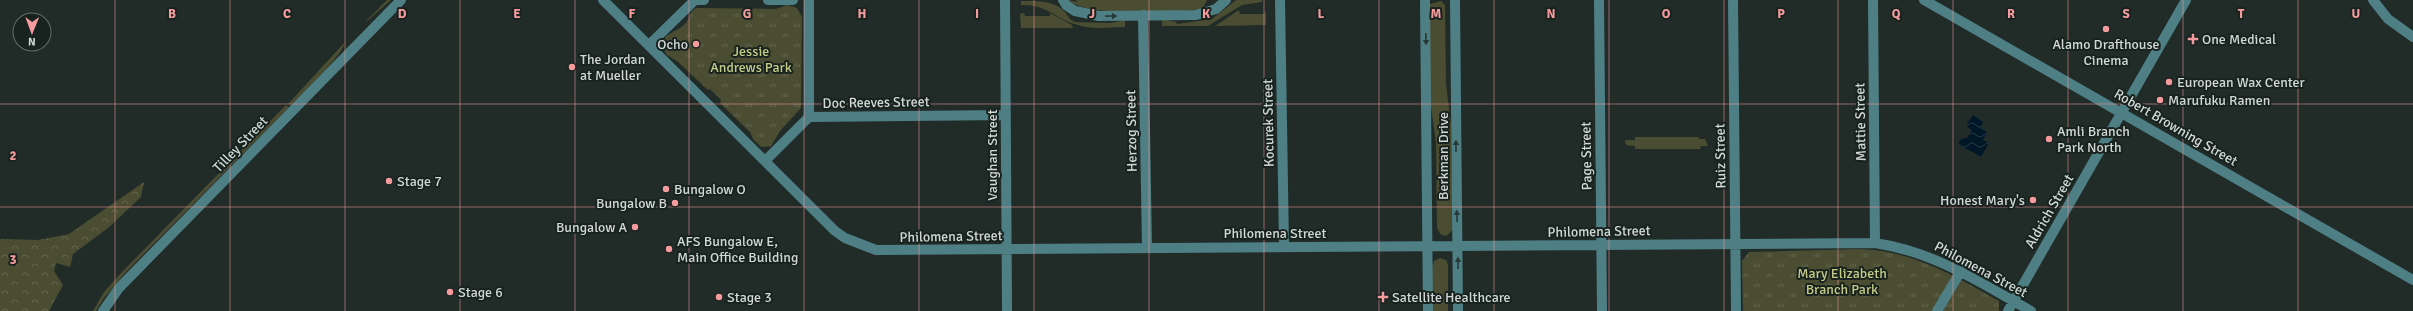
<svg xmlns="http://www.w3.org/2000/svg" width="2413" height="311" viewBox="0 0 2413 311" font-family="Signika,sans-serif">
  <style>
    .green { fill: #4a4d31 }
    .forest { fill: url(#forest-crowns) }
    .park { fill: url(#park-tufts) }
    .water { fill: url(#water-waves) }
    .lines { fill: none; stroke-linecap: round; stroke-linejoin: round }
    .minor { stroke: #4e7f85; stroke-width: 10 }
    .oneway { fill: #263938 }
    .grid { fill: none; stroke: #f59b9d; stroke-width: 1; stroke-opacity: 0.55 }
    .poi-dot { fill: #f59b9d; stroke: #18221f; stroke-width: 1.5 }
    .labels { text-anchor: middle; stroke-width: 4; stroke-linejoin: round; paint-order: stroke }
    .poi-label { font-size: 14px; fill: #d1d8d6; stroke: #18221f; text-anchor: start }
    .park-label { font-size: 14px; fill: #c5cb86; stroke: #18221f }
    .street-label { font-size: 14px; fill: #d1d8d6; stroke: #18221f }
    .grid-label { font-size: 13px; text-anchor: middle; font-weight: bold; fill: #f59b9d; stroke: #18221f; stroke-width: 4; stroke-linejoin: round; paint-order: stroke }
  </style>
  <defs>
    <pattern id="forest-crowns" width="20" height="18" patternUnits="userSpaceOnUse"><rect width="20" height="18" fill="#4a4d31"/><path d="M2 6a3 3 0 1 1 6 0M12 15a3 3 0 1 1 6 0" fill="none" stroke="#63664e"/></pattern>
    <pattern id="park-tufts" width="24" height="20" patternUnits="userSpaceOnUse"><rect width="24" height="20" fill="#4a4d31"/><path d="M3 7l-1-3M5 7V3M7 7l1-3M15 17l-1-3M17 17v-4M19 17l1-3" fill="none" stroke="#63664e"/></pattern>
    <pattern id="water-waves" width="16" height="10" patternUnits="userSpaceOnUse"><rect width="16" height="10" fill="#001727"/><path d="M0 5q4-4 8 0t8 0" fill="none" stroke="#243846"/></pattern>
  </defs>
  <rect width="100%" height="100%" fill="#212c29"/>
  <path class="green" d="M 387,0 L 391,0 L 366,22 L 366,21 Z
    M 1068,0 L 1078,2 L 1076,0 L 1207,0 L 1203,8 L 1196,10 C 1169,12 1087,17 1068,0 Z
    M 1236,0 L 1262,0 L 1262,2 L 1242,5 L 1208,26 L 1162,26 L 1162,19 L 1176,22 L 1177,24 L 1212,19 Z
    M 1021,1 C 1035,1 1052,0 1063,10 C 1068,15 1069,20 1075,22 L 1110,23 L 1125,20 L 1125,27 C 1110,27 1093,30 1078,25 C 1054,19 1050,5 1021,5 Z
    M 1441,1 L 1445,5 L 1446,84 L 1451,125 L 1453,230 L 1446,236 L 1440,234 L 1437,227 L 1436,142 L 1430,101 L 1430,4 Z
    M 1239,10 L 1240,14 L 1264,14 L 1266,11 L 1266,25 L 1215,26 Z
    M 1024,13 L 1025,16 L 1050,16 L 1050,13 L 1072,25 L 1073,28 L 1021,28 L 1020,14 Z
    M 345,42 C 344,54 301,95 291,105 L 288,104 Z
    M 286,105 L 289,107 L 126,272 L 104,298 L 96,311 L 93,311 L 104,292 L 120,274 Z
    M 1635,137 L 1699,137 L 1699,139 L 1705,139 L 1708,146 L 1701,146 L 1700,149 L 1635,149 L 1635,146 L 1626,145 L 1625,140 L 1635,140 Z
    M 1440,258 L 1446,260 L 1448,265 L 1448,311 L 1432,311 L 1432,266 L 1434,261 Z"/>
  <path class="forest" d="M 144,182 L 141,197 L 108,228 L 73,254 L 70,267 L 56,263 L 54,271 L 63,285 L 49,311 L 0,311 L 0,239 L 38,240 L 69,234 Z"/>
  <path class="park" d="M 787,5 L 797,8 L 802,17 L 801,108 L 780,131 L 771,146 L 761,147 L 753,139 L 750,132 L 720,103 L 721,100 L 710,89 L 708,90 L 678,62 L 666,54 L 662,43 C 666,32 679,31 686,23 C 690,17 690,11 696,8 L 776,9 Z
    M 1859,249 C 1911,250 1955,276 1999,301 L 1999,311 L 1743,311 L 1742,261 L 1749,252 Z"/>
  <path class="water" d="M 1973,115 L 1983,122 L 1980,128 L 1987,132 L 1983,140 L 1989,143 L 1981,157 L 1958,144 L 1961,139 L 1967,138 L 1972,130 L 1966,126 Z"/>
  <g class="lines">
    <path class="minor" d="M 603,0 L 835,231 L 845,238 L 876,250 L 1875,243 C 1935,252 1979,282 2031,311
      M 768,0 L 793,0
      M 809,0 L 809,117
      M 1005,0 L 1007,310
      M 1063,0 L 1066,5 L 1075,11 L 1099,16 L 1196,15 L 1216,9 L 1226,0
      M 1280,0 L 1284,246
      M 1425,0 L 1428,311
      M 1455,0 L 1458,311
      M 1599,0 L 1602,311
      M 1733,0 L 1736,311
      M 1873,0 L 1875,243
      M 1924,0 L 2413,280
      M 2373,0 L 2388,19 L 2413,37
      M 1143,15 L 1147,247
      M 649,45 L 695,0 L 704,0
      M 765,161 L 809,117 L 1006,115
      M 103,311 L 119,288 L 401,0
      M 1937,311 L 1961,271
      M 2008,311 L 2186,0"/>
  </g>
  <defs><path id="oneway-solid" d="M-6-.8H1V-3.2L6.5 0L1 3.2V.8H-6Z"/></defs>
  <g class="oneway">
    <use href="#oneway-solid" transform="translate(1111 16) rotate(-1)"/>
    <use href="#oneway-solid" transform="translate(1426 39) rotate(89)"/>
    <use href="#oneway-solid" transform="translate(1456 146) rotate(-90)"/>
    <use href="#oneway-solid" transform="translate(1457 216) rotate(-92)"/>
    <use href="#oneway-solid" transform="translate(1458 263) rotate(-90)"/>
  </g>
  <path class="grid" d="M 115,0 L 115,311M 230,0 L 230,311M 345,0 L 345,311M 460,0 L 460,311M 575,0 L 575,311M 689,0 L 689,311M 804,0 L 804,311M 919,0 L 919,311M 1034,0 L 1034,311M 1149,0 L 1149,311M 1264,0 L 1264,311M 1379,0 L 1379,311M 1494,0 L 1494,311M 1609,0 L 1609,311M 1724,0 L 1724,311M 1838,0 L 1838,311M 1953,0 L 1953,311M 2068,0 L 2068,311M 2183,0 L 2183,311M 2298,0 L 2298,311M 0,104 L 2413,104M 0,207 L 2413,207"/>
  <g class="poi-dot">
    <circle cx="2106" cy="29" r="4"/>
    <path d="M2191 33h4v4h4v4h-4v4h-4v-4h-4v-4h4z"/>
    <circle cx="696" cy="44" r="4"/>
    <circle cx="572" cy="67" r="4"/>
    <circle cx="2169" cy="82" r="4"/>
    <circle cx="2160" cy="100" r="4"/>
    <circle cx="2049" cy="139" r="4"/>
    <circle cx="389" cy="181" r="4"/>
    <circle cx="666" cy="189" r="4"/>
    <circle cx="2033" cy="200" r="4"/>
    <circle cx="675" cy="203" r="4"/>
    <circle cx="635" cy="227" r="4"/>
    <circle cx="669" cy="249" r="4"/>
    <circle cx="450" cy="292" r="4"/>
    <circle cx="719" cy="297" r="4"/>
    <path d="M1381 291h4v4h4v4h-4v4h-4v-4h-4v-4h4z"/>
  </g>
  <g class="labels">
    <g class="poi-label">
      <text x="2202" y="44">One Medical</text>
      <text x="688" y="49" text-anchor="end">Ocho</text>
      <text x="2106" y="49" text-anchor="middle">Alamo Drafthouse<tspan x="2106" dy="16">Cinema</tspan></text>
      <text x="580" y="64">The Jordan<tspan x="580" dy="16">at Mueller</tspan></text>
      <text x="2177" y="87">European Wax Center</text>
      <text x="2168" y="105">Marufuku Ramen</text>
      <text x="2057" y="136">Amli Branch<tspan x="2057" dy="16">Park North</tspan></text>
      <text x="397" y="186">Stage 7</text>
      <text x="674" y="194">Bungalow O</text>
      <text x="2025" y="205" text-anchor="end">Honest Mary's</text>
      <text x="667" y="208" text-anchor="end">Bungalow B</text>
      <text x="627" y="232" text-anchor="end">Bungalow A</text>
      <text x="677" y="246">AFS Bungalow E,<tspan x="677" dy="16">Main Office Building</tspan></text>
      <text x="458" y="297">Stage 6</text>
      <text x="727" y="302">Stage 3</text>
      <text x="1392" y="302">Satellite Healthcare</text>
    </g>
    <g class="park-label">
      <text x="751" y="56">Jessie<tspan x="751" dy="16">Andrews Park</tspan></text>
      <text x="1842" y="278">Mary Elizabeth<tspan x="1842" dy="16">Branch Park</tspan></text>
    </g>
    <g class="street-label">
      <text transform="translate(876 102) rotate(-1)" y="5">Doc Reeves Street</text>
      <text transform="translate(1860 122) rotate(-91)" y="5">Mattie Street</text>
      <text transform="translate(1268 123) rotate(-91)" y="5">Kocurek Street</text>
      <text transform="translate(2176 127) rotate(30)" y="5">Robert Browning Street</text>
      <text transform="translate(1131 131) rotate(-91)" y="5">Herzog Street</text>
      <text transform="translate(240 144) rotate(-46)" y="5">Tilley Street</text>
      <text transform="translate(992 155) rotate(-90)" y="5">Vaughan Street</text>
      <text transform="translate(1443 156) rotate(-90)" y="5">Berkman Drive</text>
      <text transform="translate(1586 156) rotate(-91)" y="5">Page Street</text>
      <text transform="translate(1720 156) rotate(-91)" y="5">Ruiz Street</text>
      <text transform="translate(2049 211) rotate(-60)" y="5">Aldrich Street</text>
      <text transform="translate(1599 231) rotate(-1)" y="5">Philomena Street</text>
      <text x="1275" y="238">Philomena Street</text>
      <text transform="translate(951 236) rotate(-1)" y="5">Philomena Street</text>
      <text transform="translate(1981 269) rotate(28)" y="5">Philomena Street</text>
    </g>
  </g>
  <g class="grid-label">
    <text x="172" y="18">B</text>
    <text x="287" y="18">C</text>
    <text x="402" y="18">D</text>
    <text x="517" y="18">E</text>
    <text x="632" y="18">F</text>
    <text x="747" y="18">G</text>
    <text x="862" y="18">H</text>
    <text x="977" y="18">I</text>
    <text x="1092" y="18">J</text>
    <text x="1206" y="18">K</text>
    <text x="1321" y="18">L</text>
    <text x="1436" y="18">M</text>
    <text x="1551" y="18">N</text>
    <text x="1666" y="18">O</text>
    <text x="1781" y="18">P</text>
    <text x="1896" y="18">Q</text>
    <text x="2011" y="18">R</text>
    <text x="2126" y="18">S</text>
    <text x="2241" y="18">T</text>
    <text x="2356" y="18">U</text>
    <text x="13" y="160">2</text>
    <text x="13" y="264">3</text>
  </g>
  <g transform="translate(32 32) rotate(181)"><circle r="19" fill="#18221f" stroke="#626b68"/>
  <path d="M0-3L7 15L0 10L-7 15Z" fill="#f59b9d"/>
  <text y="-6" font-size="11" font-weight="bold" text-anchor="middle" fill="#d1d8d6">N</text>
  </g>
</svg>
